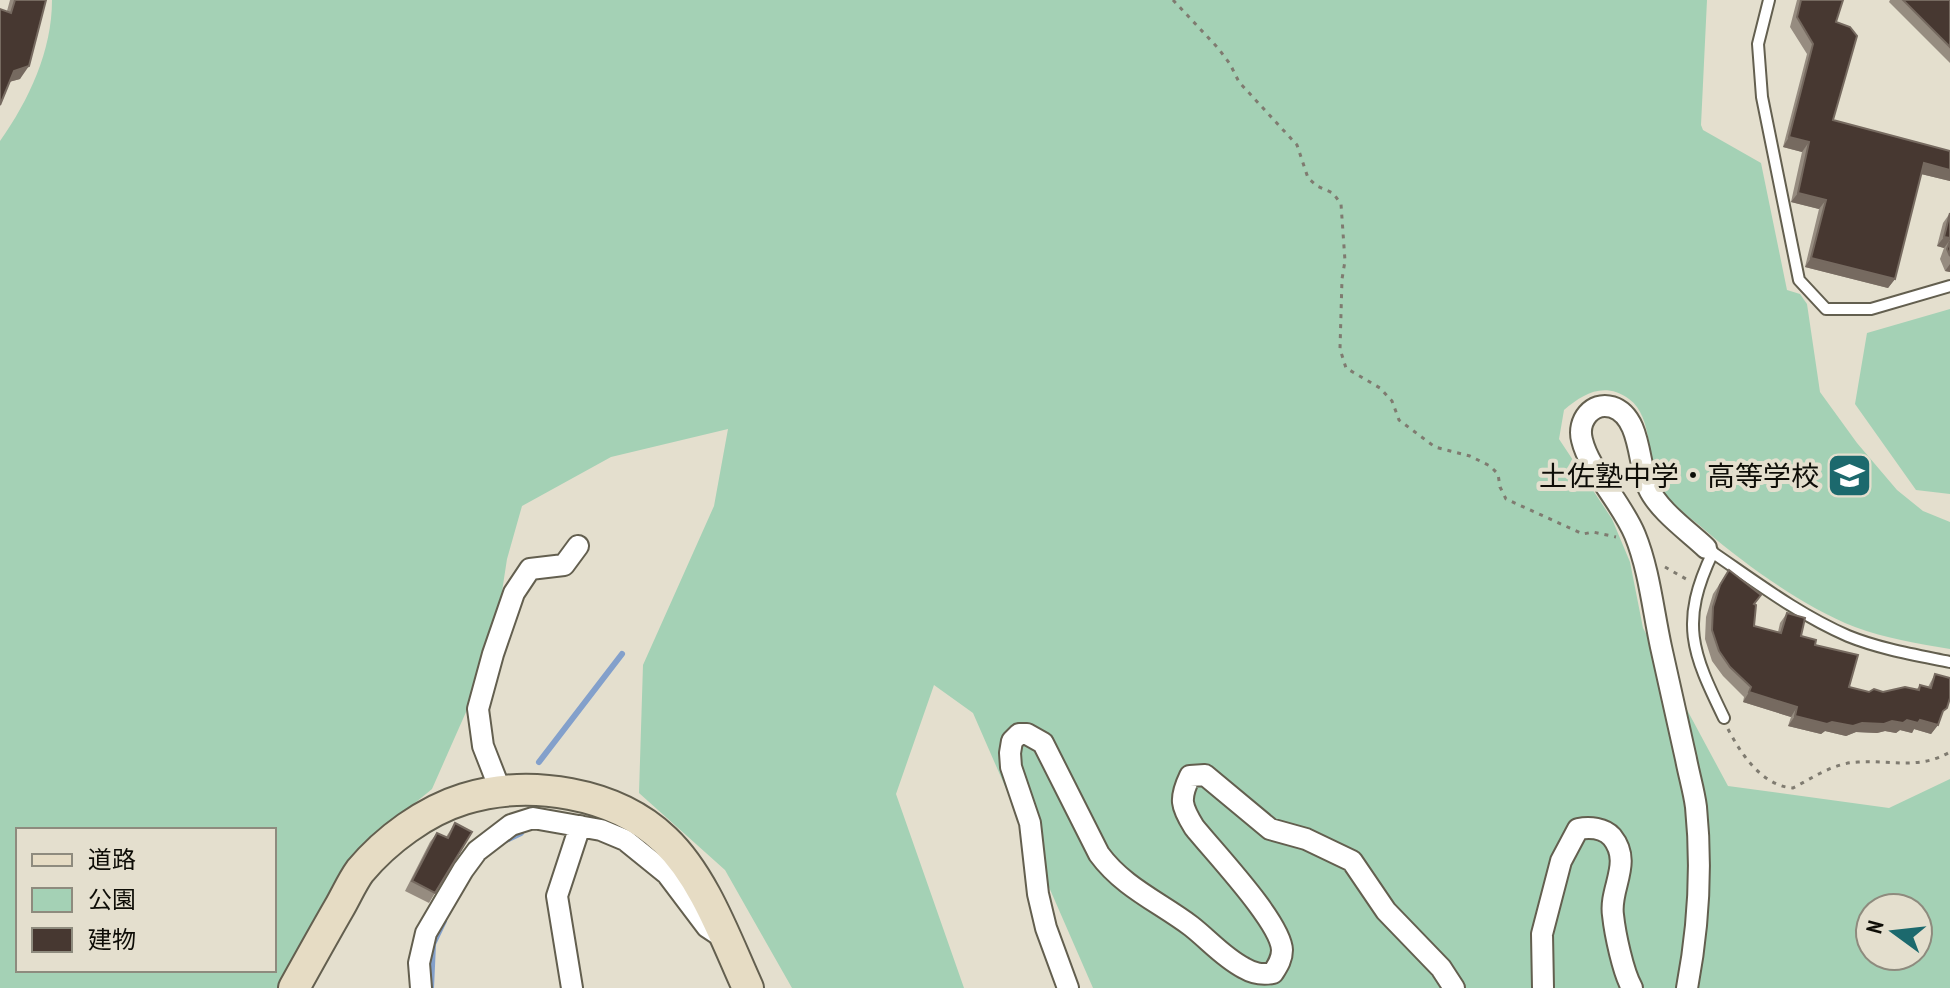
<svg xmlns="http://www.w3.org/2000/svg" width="1950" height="988" viewBox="0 0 1950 988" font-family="'PT Sans Narrow','Noto Sans JP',sans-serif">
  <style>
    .green { fill: #a4d1b5; fill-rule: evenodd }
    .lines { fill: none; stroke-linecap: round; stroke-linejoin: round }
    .stream { stroke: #83a0cb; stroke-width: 6 }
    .lane-casing { stroke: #635f4f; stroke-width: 14 }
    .street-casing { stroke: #635f4f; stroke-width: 24 }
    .secondary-casing { stroke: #635f4f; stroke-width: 34 }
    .path { stroke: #7f7b70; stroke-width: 3; stroke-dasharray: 4 6; stroke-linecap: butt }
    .lane { stroke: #fff; stroke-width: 10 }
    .street { stroke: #fff; stroke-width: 20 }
    .secondary { stroke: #e6dcc4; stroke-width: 30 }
    .wall { fill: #968c80 }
    .shaded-wall { fill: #766a60 }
    .building { fill: #473831; stroke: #766a60; stroke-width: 2 }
    .labels { text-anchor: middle; stroke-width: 8; stroke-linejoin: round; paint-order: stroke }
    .poi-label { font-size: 28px; fill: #0e0d07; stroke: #e4dfce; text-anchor: end }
  </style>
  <rect width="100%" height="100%" fill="#e4dfce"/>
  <path class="green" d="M 52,0 L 1707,0 L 1701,125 L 1703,130 L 1761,163 L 1787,290 L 1800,294 L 1807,304 L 1820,392 L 1857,443 L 1897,490 L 1923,511 L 1950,522 L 1950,649 C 1919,644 1885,638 1855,627 C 1804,607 1747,566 1706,531 C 1691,518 1673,506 1662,489 C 1645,464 1655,418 1629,399 C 1604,381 1583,394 1564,410 L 1559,439 L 1612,519 L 1630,562 L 1643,628 L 1728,786 L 1889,808 L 1950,779 L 1950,988 L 1093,988 L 973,713 L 934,685 L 896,794 L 964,988 L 792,988 L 725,870 L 639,793 L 643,665 L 714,506 L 728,429 L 611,457 L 522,506 L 507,559 L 497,624 L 470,703 L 432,789 L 359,849 L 306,934 L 278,988 L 0,988 L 0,141 C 29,100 52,51 52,0 ZM 18,830 L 274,830 L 274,970 L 18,970 ZM 1870,908 L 1918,908 L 1918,956 L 1870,956 Z
    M 1950,309 L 1950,494 L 1916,490 L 1855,404 L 1867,333 Z"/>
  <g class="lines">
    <path class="stream" d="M 539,762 L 622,654
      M 506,840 L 521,833
      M 431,988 L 433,944 L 444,921"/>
    <defs>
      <path id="lane" d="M 1769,0 L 1758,44 L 1762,97 L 1799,280 L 1826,309 L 1871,309 L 1950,286
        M 1706,548 C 1752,579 1797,614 1848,636 C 1880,649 1916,655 1950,662
        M 1713,552 C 1679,623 1692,652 1724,718"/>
      <path id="street" d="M 501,792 L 483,746 L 478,709 L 493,654 L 514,593 L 530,569 L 564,565 L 578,546
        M 421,988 L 419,963 L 426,933 L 463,870 L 477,851 L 511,825 L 533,818 L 601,830 L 625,840 L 667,874 L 707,927 L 719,935
        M 572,988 L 557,896 L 580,826
        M 1068,988 L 1046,928 L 1038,894 L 1030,823 L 1011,767 L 1010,753 L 1012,741 L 1019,734 L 1027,734 L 1043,743 L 1099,854 C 1123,887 1159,902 1191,926 C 1209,940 1223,957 1244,968 C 1254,974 1262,975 1273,973 C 1278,965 1282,959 1282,950 C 1281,922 1213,851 1194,827 C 1181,806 1179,799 1190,776 L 1205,775 L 1270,829 L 1306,839 L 1352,861 L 1386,911 L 1441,968 L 1454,988
        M 1543,988 L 1542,934 L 1561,861 L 1578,829 C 1590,827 1604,828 1612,837 C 1633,863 1609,888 1613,915 C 1615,934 1623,972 1632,988
        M 1687,988 C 1698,930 1702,866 1696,807 C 1694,791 1689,775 1686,759 C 1678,722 1669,684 1661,647 C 1653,610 1649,569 1635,535 C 1622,503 1589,470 1582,440 C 1577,421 1592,401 1612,407 C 1641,416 1638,464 1648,487 C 1658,510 1688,531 1706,548"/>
      <path id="secondary" d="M 294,988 C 309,961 324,934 339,908 C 346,896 352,882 360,871 C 386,840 425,811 464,799 C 529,779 615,792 665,840 C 704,877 726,940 748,988"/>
    </defs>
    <use href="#lane" class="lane-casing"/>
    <use href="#street" class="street-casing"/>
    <use href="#secondary" class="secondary-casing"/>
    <path class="path" d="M 1173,0 L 1218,48 L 1230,64 L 1239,82 L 1297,145 L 1308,178 L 1317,186 L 1333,193 L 1341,204 L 1345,261 L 1342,279 L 1340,349 L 1346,368 L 1380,388 L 1392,401 L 1399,420 L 1435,447 L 1470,456 L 1490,466 L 1498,474 L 1500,487 L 1506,499 L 1583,534 L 1593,532 L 1616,537
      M 1665,567 L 1686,579
      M 1728,729 C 1741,754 1762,786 1793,788 C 1814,777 1834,763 1858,762 C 1891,760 1919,770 1950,752"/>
    <use href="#lane" class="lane"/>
    <use href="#street" class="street"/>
    <use href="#secondary" class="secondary"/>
  </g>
  <path class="wall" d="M 10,0 L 46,0 L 20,79 L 9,82 L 7,11 Z
    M 1797,0 L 1843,0 L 1836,22 L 1833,120 L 1950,151 L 1950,181 L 1921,174 L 1895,279 L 1888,288 L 1805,267 L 1819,209 L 1791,202 L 1802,152 L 1783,147 L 1807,54 L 1790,27 Z
    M 1890,0 L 1950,0 L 1950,63 L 1889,2 Z
    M 1950,213 L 1950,272 L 1945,271 L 1940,259 L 1944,248 L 1937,246 L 1943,223 Z
    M 1729,570 L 1754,605 L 1754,626 L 1778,632 L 1780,623 L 1787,613 L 1801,636 L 1815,645 L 1849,687 L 1869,692 L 1917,689 L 1920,685 L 1928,687 L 1935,674 L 1941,718 L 1938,725 L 1931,734 L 1914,729 L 1912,733 L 1900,730 L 1896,733 L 1885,731 L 1877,733 L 1856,732 L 1846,736 L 1825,731 L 1821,734 L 1788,726 L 1791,717 L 1743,702 L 1744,697 L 1723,676 L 1712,661 L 1705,639 L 1706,617 L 1713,594 Z
    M 455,823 L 435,893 L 429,903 L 405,891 L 430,842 L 437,833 L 446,837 Z"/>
  <path class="shaded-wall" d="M 29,66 L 20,79 L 5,83 L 14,71 Z
    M 1789,137 L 1809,142 L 1802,152 L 1783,147 Z
    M 1924,163 L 1950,170 L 1950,181 L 1917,173 Z
    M 1798,193 L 1826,200 L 1819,209 L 1791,202 Z
    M 1944,237 L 1950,238 L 1950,240 L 1944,248 L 1937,246 Z
    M 1811,258 L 1895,279 L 1888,288 L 1805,267 Z
    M 1950,264 L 1950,272 L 1945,271 Z
    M 1749,692 L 1797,707 L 1791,717 L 1743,702 Z
    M 1795,716 L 1832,722 L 1862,723 L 1920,720 L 1938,725 L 1931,734 L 1914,729 L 1912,733 L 1900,730 L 1896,733 L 1885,731 L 1877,733 L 1856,732 L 1846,736 L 1825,731 L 1821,734 L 1788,726 Z"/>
  <path class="building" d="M 15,0 L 46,0 L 29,66 L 14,71 L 0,105 L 0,9 L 11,13 Z
    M 1801,0 L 1843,0 L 1836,22 L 1850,27 L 1857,36 L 1833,120 L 1950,151 L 1950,170 L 1924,163 L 1895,279 L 1811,258 L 1826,200 L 1798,193 L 1809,142 L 1789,137 L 1813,44 L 1797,17 Z
    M 1903,0 L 1950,0 L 1950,47 Z
    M 1950,213 L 1950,238 L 1944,237 Z
    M 1950,241 L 1950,256 L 1947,249 Z
    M 1729,570 L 1761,595 L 1754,604 L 1756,605 L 1754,626 L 1781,633 L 1787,613 L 1805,618 L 1801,636 L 1816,640 L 1815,645 L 1858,655 L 1849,687 L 1869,692 L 1874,689 L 1883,692 L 1905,687 L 1919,690 L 1920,685 L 1931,688 L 1935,674 L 1950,678 L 1950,698 L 1947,708 L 1943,711 L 1938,725 L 1920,720 L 1918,723 L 1907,720 L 1903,723 L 1892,721 L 1884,724 L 1862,723 L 1853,726 L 1832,722 L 1827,724 L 1795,716 L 1797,707 L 1749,692 L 1751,687 L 1730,667 L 1719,651 L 1712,630 L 1713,607 L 1720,585 Z
    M 455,823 L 472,832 L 435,893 L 412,881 L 437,833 L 448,838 Z"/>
  <defs>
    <symbol id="school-square" viewBox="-11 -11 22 22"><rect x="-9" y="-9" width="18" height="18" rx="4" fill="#1c696d" stroke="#e4dfce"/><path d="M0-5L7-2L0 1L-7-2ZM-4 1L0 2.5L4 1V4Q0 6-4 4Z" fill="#fff"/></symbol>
  </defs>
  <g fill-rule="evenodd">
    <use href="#school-square" x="1824" y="450" width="51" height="51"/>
  </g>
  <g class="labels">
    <g class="poi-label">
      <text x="1819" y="486">土佐塾中学・高等学校</text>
    </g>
  </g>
  <rect x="16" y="828" width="260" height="144" fill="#e4dfce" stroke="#8e8b7e" stroke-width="2"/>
  <rect x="32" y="854" width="40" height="12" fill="#e6dcc4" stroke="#8e8b7e" stroke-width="2"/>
  <text x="88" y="868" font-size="24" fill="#0e0d07">道路</text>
  <rect x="32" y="888" width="40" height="24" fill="#a4d1b5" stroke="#8e8b7e" stroke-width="2"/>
  <text x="88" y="908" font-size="24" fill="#0e0d07">公園</text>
  <rect x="32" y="928" width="40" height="24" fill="#473831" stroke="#8e8b7e" stroke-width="2"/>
  <text x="88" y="948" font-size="24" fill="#0e0d07">建物</text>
  <g transform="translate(1894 932) rotate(285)"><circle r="38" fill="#e4dfce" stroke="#8e8b7e" stroke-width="2"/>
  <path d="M0-6L14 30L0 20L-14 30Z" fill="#1c696d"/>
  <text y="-12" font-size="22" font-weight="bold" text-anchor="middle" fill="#0e0d07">N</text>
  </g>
</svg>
